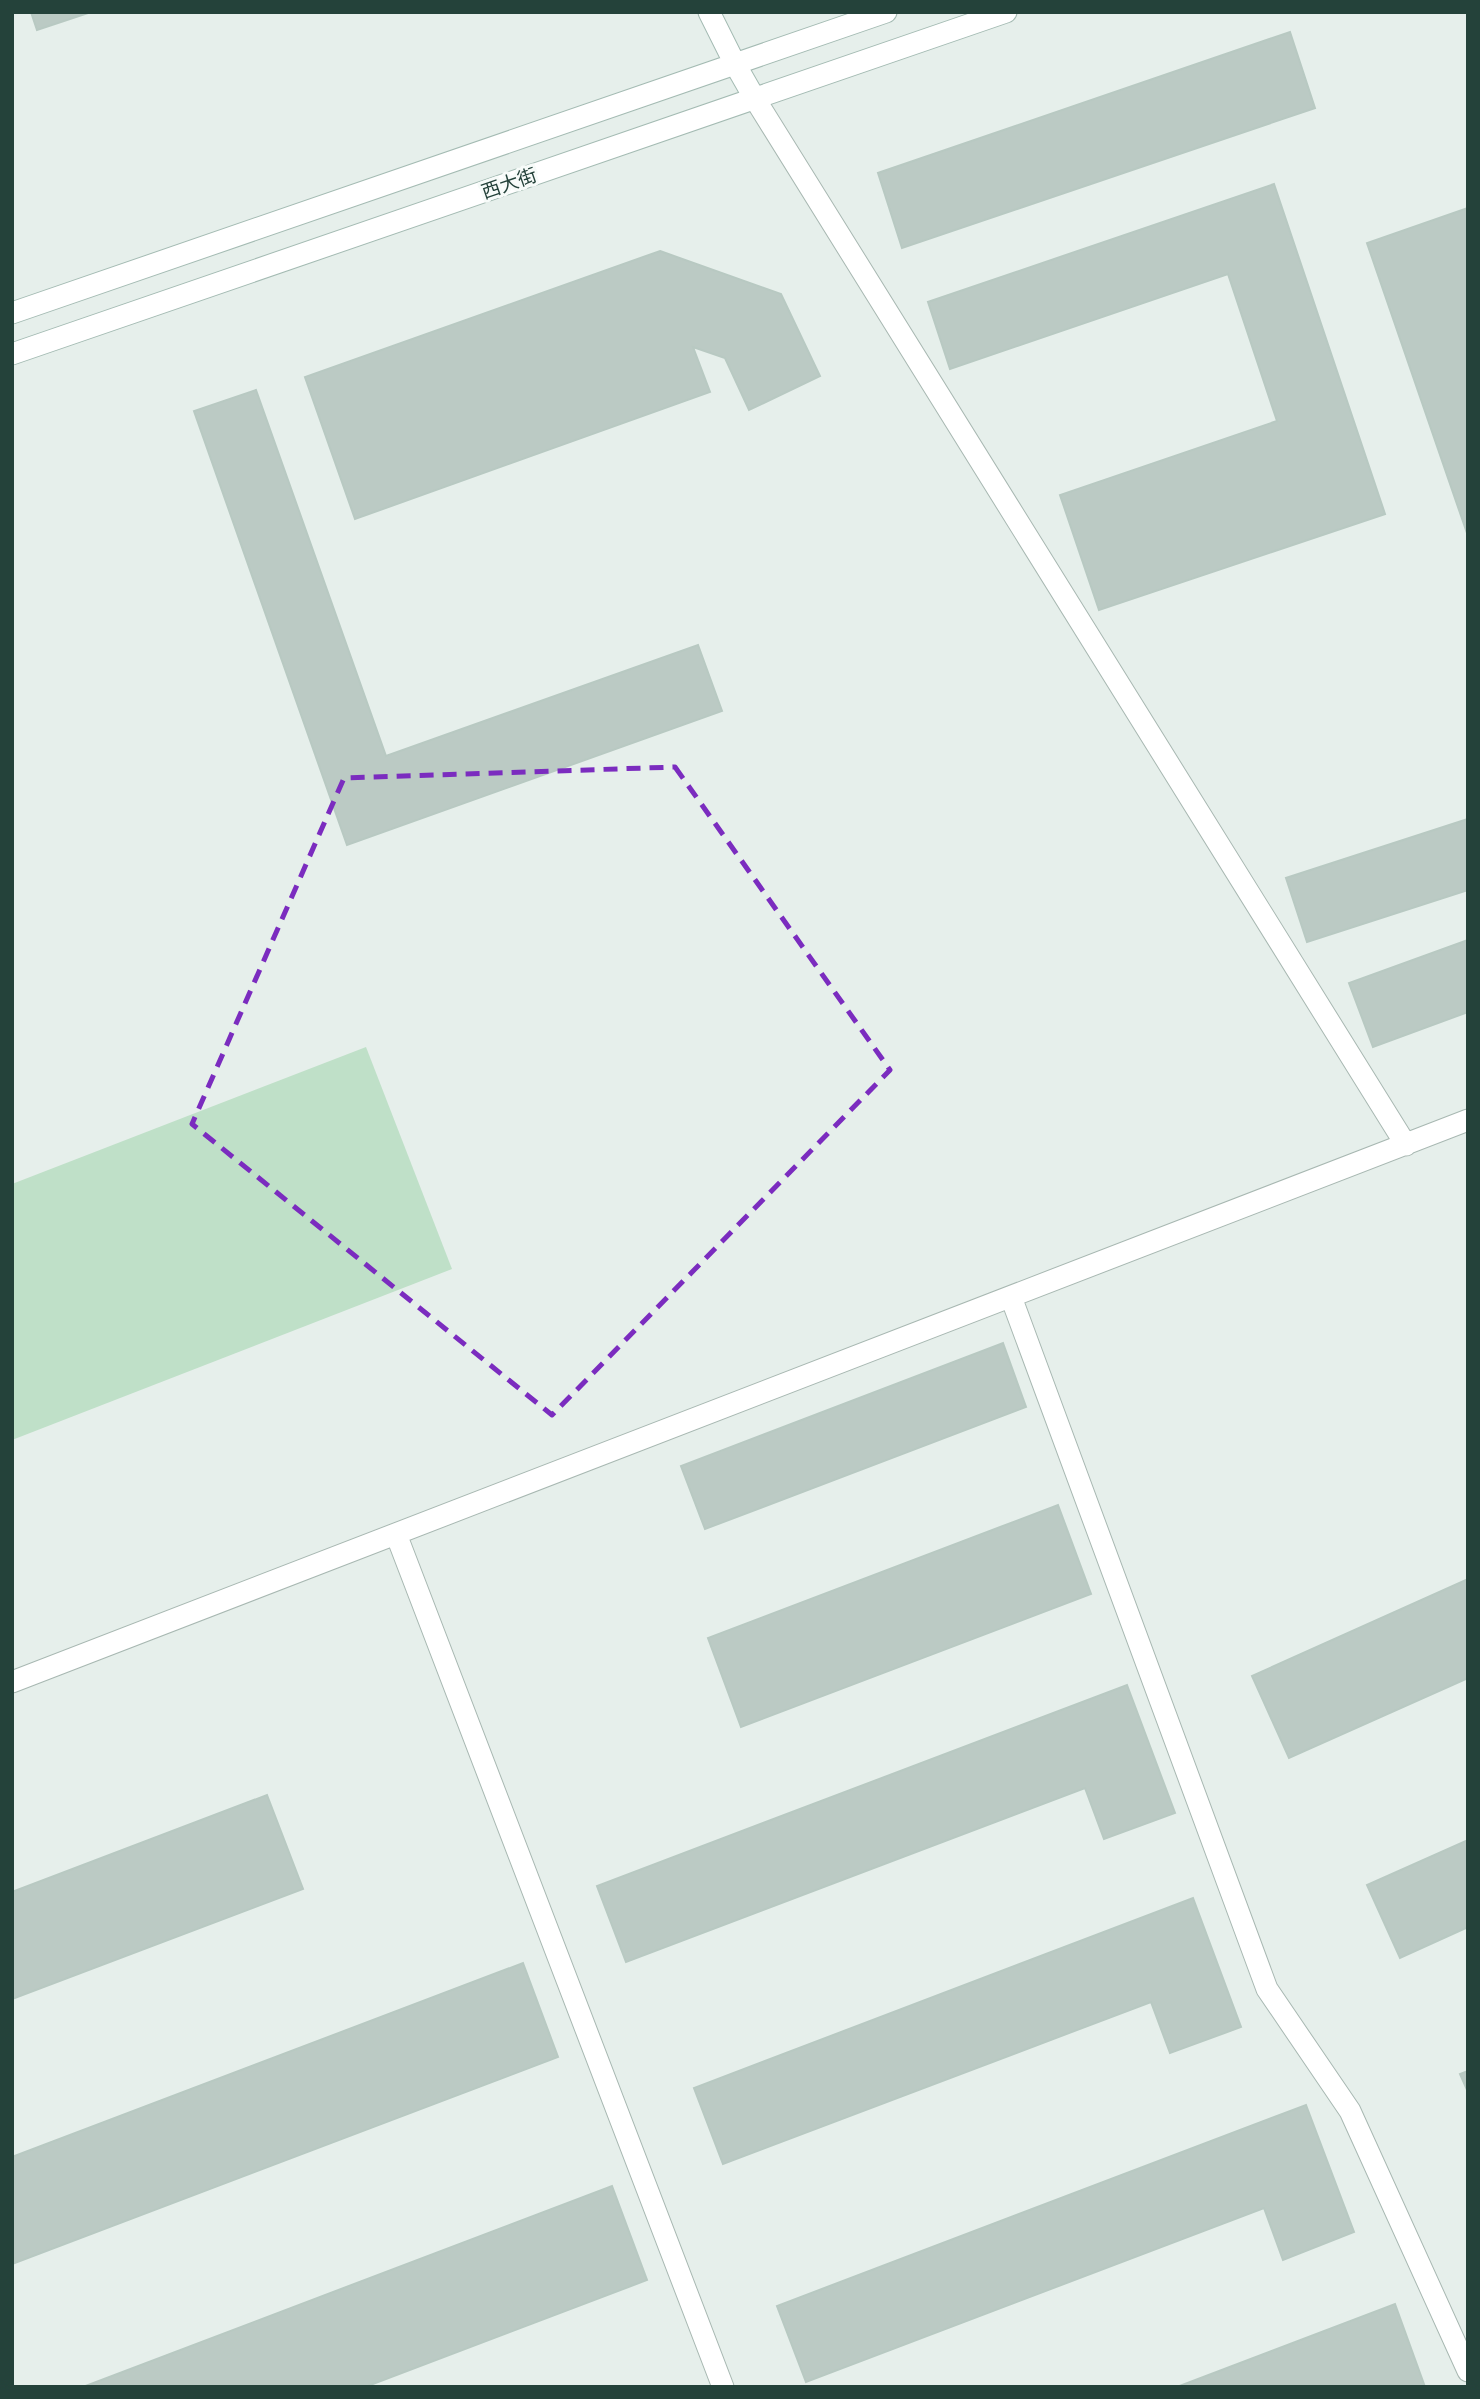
<svg xmlns="http://www.w3.org/2000/svg" width="1480" height="2399" viewBox="0 0 1480 2399" font-family="'Sofia Sans Condensed','Noto Sans SC',sans-serif">
  <style>
    .garden { fill: #bfe0c8 }
    .building { fill: #bbcac4; stroke: #b8c9c2; stroke-width: 2 }
    .lines { fill: none; stroke-linecap: round; stroke-linejoin: round }
    .street-casing { stroke: #a8b8b2; stroke-width: 23 }
    .secondary-casing { stroke: #a4bbb3; stroke-width: 23 }
    .street { stroke: #fff; stroke-width: 21 }
    .secondary { stroke: #fff; stroke-width: 21 }
    .marked { fill: none; stroke: #7b2cbf; stroke-width: 5; stroke-dasharray: 14 9; stroke-linejoin: round }
    .labels { text-anchor: middle; stroke-width: 6; stroke-linejoin: round; paint-order: stroke }
    .street-label { font-size: 19px; fill: #24423a; stroke: #f7fbf9 }
  </style>
  <rect width="100%" height="100%" fill="#e6efeb"/>
  <path class="garden" d="M 366,1047 L 452,1269 L 12,1440 L 12,1184 Z"/>
  <path class="building" d="M 31,12 L 91,12 L 37,30 Z
    M 1290,32 L 1315,108 L 902,248 L 878,173 Z
    M 1274,184 L 1385,514 L 1099,610 L 1060,495 L 1277,421 L 1228,274 L 950,369 L 928,302 Z
    M 1468,208 L 1468,536 L 1367,243 Z
    M 660,251 L 781,294 L 820,376 L 749,410 L 725,358 L 693,347 L 710,392 L 355,519 L 305,377 Z
    M 256,390 L 386,756 L 698,645 L 722,711 L 347,845 L 194,411 Z
    M 1468,819 L 1468,890 L 1307,942 L 1286,878 Z
    M 1468,940 L 1468,1012 L 1373,1047 L 1349,983 Z
    M 1003,1343 L 1026,1407 L 705,1529 L 681,1466 Z
    M 1058,1505 L 1091,1594 L 741,1727 L 708,1638 Z
    M 1468,1579 L 1468,1678 L 1289,1758 L 1252,1676 Z
    M 1127,1685 L 1175,1813 L 1104,1839 L 1085,1788 L 626,1962 L 597,1886 Z
    M 267,1795 L 303,1889 L 12,1999 L 12,1892 Z
    M 1468,1840 L 1468,1927 L 1400,1958 L 1367,1885 Z
    M 1193,1898 L 1241,2027 L 1170,2053 L 1151,2002 L 723,2164 L 694,2088 Z
    M 523,1963 L 558,2057 L 12,2264 L 12,2157 Z
    M 1468,2071 L 1468,2092 L 1460,2074 Z
    M 1306,2105 L 1354,2232 L 1283,2260 L 1264,2208 L 806,2382 L 777,2306 Z
    M 612,2186 L 647,2280 L 365,2387 L 83,2387 Z
    M 1395,2304 L 1425,2387 L 1177,2387 Z"/>
  <g class="lines">
    <defs>
      <path id="street" d="M 755,99 L 1406,1145
        M 1011,1297 L 1267,1989 L 1350,2111 L 1468,2371
        M 396,1534 L 723,2387
        M 12,1682 L 1468,1120"/>
      <path id="secondary" d="M 709,12 L 735,64 L 755,99
        M 12,313 L 886,12
        M 12,354 L 1006,12"/>
    </defs>
    <use href="#street" class="street-casing"/>
    <use href="#secondary" class="secondary-casing"/>
    <use href="#street" class="street"/>
    <use href="#secondary" class="secondary"/>
  </g>
  <path class="marked" d="M 675,767 L 890,1070 L 552,1415 L 192,1124 L 344,778 Z"/>
  <g class="labels">
    <g class="street-label">
      <text transform="translate(509 183) rotate(-19)" y="7">西大街</text>
    </g>
  </g>
  <rect width="1480" height="2399" fill="none" stroke="#24423a" stroke-width="28"/>
</svg>
